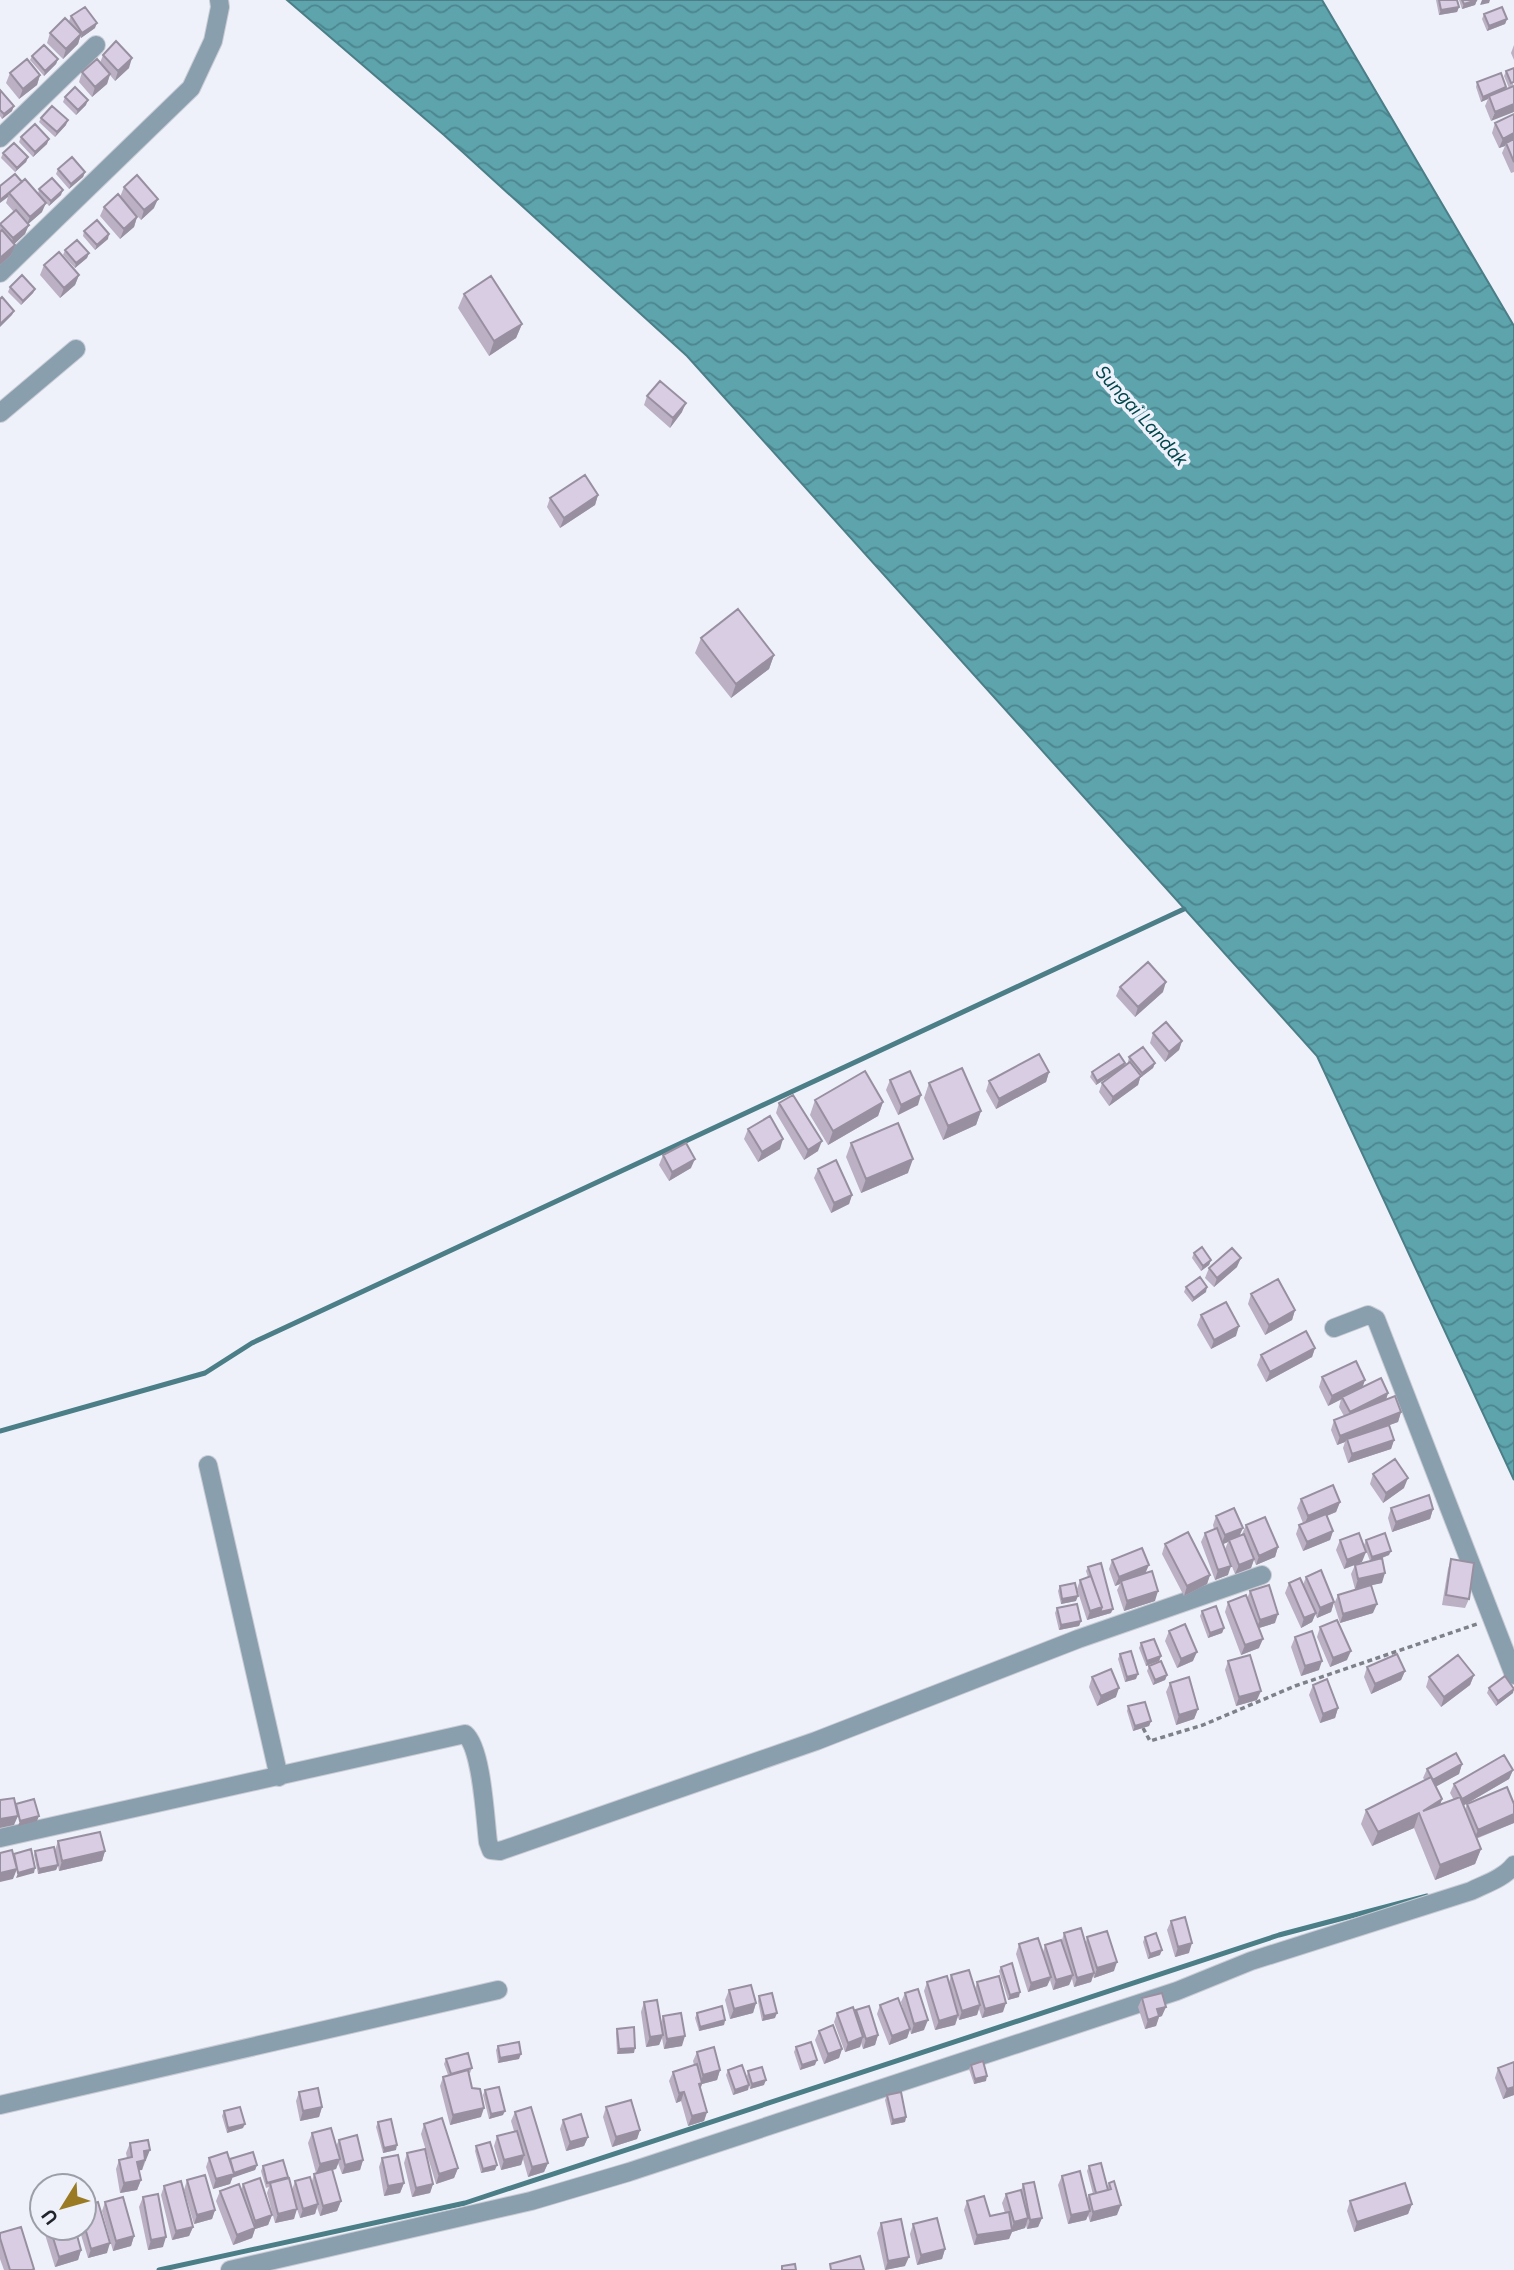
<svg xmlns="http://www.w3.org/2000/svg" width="1514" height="2270" viewBox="0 0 1514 2270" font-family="Figtree,sans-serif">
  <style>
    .water { fill: url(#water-waves); stroke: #4b7e87; stroke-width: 2 }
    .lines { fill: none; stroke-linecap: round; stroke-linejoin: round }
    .stream { stroke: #4b7e87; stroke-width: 5 }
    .minor-casing { stroke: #c9ccd5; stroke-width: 20 }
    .path { stroke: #7f818a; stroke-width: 3.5; stroke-dasharray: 5 3.5; stroke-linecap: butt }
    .minor { stroke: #8a9fae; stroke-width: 18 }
    .wall { fill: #bbb0c4 }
    .shaded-wall { fill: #9890a0 }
    .building { fill: #d9cde4; stroke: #9890a0; stroke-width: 2 }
    .labels { text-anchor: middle; stroke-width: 7; stroke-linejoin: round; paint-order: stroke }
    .water-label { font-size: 19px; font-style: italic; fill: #00464d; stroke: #eef1fa }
  </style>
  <defs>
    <pattern id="water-waves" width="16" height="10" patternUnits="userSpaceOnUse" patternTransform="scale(1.75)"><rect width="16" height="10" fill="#5da4ad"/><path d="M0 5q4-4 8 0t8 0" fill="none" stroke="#4c858d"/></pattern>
  </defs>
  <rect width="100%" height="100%" fill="#eef1fa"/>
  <path class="water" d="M 287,0 L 1322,0 L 1514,326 L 1514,1480 L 1317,1056 L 687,356 L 444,135 Z"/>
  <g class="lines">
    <path class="stream" d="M 0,1431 L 205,1373 L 252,1343 L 1184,909
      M 159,2270 L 465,2203 L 1279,1935 L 1427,1896"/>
    <defs>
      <path id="minor" d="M 0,138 L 96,45
        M 0,273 L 191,88 L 213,41 L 220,7 L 219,0
        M 0,413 L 76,349
        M 1334,1328 L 1368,1315 L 1376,1319 L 1514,1675
        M 208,1465 L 279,1777
        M 0,1838 L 465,1734 C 482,1748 485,1818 488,1842 L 491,1850 L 500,1851 L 816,1741 L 1078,1639 L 1262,1575
        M 0,2105 L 498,1990
        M 230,2270 L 531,2201 L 629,2172 L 1177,1991 L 1251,1961 L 1471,1891 C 1485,1884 1504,1878 1514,1865"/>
    </defs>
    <use href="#minor" class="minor-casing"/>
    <path class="path" d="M 1143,1728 L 1150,1741 L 1203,1725 L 1295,1686 L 1477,1624"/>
    <use href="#minor" class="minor"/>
  </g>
  <path class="wall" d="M 1436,0 L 1457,0 L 1459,7 L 1457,12 L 1439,15 Z
    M 1459,0 L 1477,0 L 1475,5 L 1462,9 Z
    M 1484,14 L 1507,19 L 1505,24 L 1487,31 L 1482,19 Z
    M 71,16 L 95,28 L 81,38 L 80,37 L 78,44 L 63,59 L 47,43 L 50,33 L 72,25 L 69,21 Z
    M 1514,45 L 1514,60 L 1511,53 Z
    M 103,55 L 129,68 L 115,81 L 110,75 L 107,84 L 92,97 L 79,82 L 82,72 L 100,63 Z
    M 32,56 L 58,59 L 56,64 L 44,76 L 30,60 Z
    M 1506,71 L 1514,86 L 1509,88 L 1504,76 Z
    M 10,73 L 40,75 L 37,85 L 19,99 L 6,83 Z
    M 1477,82 L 1506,87 L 1491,121 L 1485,106 L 1488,99 L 1481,102 L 1476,87 Z
    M 0,90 L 12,111 L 2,119 L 0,116 Z
    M 65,97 L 86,105 L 76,115 L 63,102 Z
    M 1514,114 L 1514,172 L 1511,173 L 1502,153 L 1505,146 L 1499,148 L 1492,133 L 1495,123 Z
    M 41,118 L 66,125 L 55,137 L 39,122 Z
    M 21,137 L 47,144 L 33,157 L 19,142 Z
    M 3,153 L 28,157 L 26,162 L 15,172 L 1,158 Z
    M 58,169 L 85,172 L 83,177 L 69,189 L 56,174 Z
    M 22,182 L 38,194 L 39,189 L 61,195 L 49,206 L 43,199 L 42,212 L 28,224 L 25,234 L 14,244 L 11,255 L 0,265 L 0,225 L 14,212 L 6,203 L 8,197 L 0,186 Z
    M 124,187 L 154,208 L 141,220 L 120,197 Z
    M 104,207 L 137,217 L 134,227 L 120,239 L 100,216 Z
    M 84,231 L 108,239 L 95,250 L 83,236 Z
    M 65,250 L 89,253 L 87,258 L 75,268 L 63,255 Z
    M 44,265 L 79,275 L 75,285 L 60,298 L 40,275 Z
    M 10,287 L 35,289 L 33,293 L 21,305 L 8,292 Z
    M 464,294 L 522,324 L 516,338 L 489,356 L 458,308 Z
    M 647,396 L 682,412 L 670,428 L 644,405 Z
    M 598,495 L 595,505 L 560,528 L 547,507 L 550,498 Z
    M 701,638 L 774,655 L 769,669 L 731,698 L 695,653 Z
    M 1120,987 L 1163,992 L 1135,1017 L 1116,996 Z
    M 1153,1033 L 1182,1041 L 1179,1050 L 1165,1062 L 1150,1043 Z
    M 1129,1057 L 1155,1063 L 1153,1068 L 1140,1078 L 1138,1085 L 1109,1106 L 1099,1092 L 1102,1083 L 1116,1072 L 1096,1085 L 1090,1077 L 1092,1072 L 1125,1063 L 1124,1067 L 1128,1063 L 1128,1062 Z
    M 1049,1072 L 1046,1082 L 996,1109 L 986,1091 L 989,1081 Z
    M 890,1080 L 918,1105 L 898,1115 L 886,1090 Z
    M 929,1083 L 981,1111 L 976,1125 L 943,1140 L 924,1098 Z
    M 815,1100 L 883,1102 L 878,1116 L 828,1145 L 810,1115 Z
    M 779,1103 L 818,1151 L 804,1160 L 776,1113 Z
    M 748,1129 L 780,1149 L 758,1162 L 744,1139 Z
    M 851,1143 L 908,1173 L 861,1193 L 846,1157 Z
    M 663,1155 L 691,1168 L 669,1181 L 659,1165 Z
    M 818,1169 L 852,1195 L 849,1204 L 831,1213 L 814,1178 Z
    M 1194,1253 L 1211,1260 L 1209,1265 L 1201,1271 L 1192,1258 Z
    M 1237,1267 L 1214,1287 L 1205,1278 L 1209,1268 Z
    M 1186,1287 L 1206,1292 L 1192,1302 L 1184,1292 Z
    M 1251,1294 L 1295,1310 L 1292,1320 L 1265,1335 L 1248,1304 Z
    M 1201,1315 L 1236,1336 L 1211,1349 L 1197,1325 Z
    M 1315,1348 L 1312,1357 L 1266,1382 L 1257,1365 L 1261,1355 Z
    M 1322,1377 L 1388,1393 L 1386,1400 L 1401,1412 L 1398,1422 L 1389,1425 L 1394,1440 L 1391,1449 L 1348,1463 L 1343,1448 L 1345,1442 L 1337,1445 L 1331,1430 L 1334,1420 L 1344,1416 L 1339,1407 L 1341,1399 L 1328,1406 L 1319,1387 Z
    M 1373,1474 L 1404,1488 L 1383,1503 L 1370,1484 Z
    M 1301,1499 L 1340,1502 L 1336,1512 L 1327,1516 L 1333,1531 L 1330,1540 L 1303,1551 L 1296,1534 L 1299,1525 L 1303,1523 L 1297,1508 Z
    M 1391,1508 L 1433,1509 L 1430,1519 L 1392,1532 L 1388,1518 Z
    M 1216,1516 L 1240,1535 L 1242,1534 L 1246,1525 L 1278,1547 L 1275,1557 L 1256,1565 L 1254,1560 L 1251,1568 L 1235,1574 L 1225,1549 L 1228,1542 L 1223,1544 L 1228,1575 L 1215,1580 L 1201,1542 L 1205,1533 L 1214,1529 L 1213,1525 Z
    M 1340,1540 L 1362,1562 L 1356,1564 L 1370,1561 L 1364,1545 L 1366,1540 L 1389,1555 L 1380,1559 L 1382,1583 L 1371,1585 L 1373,1613 L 1340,1623 L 1334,1604 L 1338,1595 L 1371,1585 L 1355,1589 L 1351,1574 L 1355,1565 L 1344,1569 L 1336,1550 Z
    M 1165,1544 L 1210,1575 L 1207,1584 L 1184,1596 L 1162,1554 Z
    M 1451,1559 L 1469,1599 L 1465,1608 L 1442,1605 L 1448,1569 Z
    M 1112,1560 L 1146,1573 L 1155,1601 L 1124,1611 L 1117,1590 L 1120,1584 L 1115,1586 L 1109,1569 Z
    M 1088,1567 L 1111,1613 L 1087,1620 L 1077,1589 L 1080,1580 L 1088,1577 L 1086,1571 Z
    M 1306,1577 L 1334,1602 L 1331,1612 L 1317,1618 L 1315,1614 L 1312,1622 L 1301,1628 L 1285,1593 L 1289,1583 L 1303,1585 Z
    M 1060,1586 L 1076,1601 L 1061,1604 L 1058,1591 Z
    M 1250,1591 L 1275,1623 L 1259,1628 L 1259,1648 L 1241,1655 L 1225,1612 L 1228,1602 L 1247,1599 Z
    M 1057,1608 L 1081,1621 L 1079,1626 L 1059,1630 L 1055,1613 Z
    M 1202,1611 L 1224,1628 L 1222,1633 L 1208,1638 L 1200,1616 Z
    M 1320,1627 L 1347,1660 L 1330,1667 L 1317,1637 Z
    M 1169,1631 L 1193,1661 L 1177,1668 L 1165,1641 Z
    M 1295,1637 L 1319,1670 L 1301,1676 L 1291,1647 Z
    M 1141,1643 L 1161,1656 L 1159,1661 L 1146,1666 L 1139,1648 Z
    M 1120,1654 L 1136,1679 L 1125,1682 L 1118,1659 Z
    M 1228,1661 L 1257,1700 L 1236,1706 L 1225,1670 Z
    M 1149,1666 L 1167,1675 L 1165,1680 L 1153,1685 L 1147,1671 Z
    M 1367,1667 L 1405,1671 L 1401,1680 L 1371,1694 L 1364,1677 Z
    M 1474,1675 L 1470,1685 L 1441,1707 L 1426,1687 L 1429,1677 Z
    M 1092,1677 L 1116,1697 L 1097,1706 L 1089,1687 Z
    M 1170,1683 L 1198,1709 L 1194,1719 L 1176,1725 L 1166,1692 Z
    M 1313,1685 L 1338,1708 L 1335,1718 L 1320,1723 L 1309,1695 Z
    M 1489,1688 L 1513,1693 L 1496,1706 L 1487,1693 Z
    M 1128,1706 L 1151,1721 L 1149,1726 L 1133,1731 L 1127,1711 Z
    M 1462,1764 L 1459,1774 L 1435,1786 L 1442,1799 L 1440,1805 L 1454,1800 L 1450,1793 L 1454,1784 L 1513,1770 L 1509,1779 L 1463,1806 L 1465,1810 L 1467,1804 L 1514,1823 L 1476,1839 L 1481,1849 L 1475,1864 L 1435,1880 L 1414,1828 L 1372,1846 L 1361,1824 L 1366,1810 L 1425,1780 L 1423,1778 L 1427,1769 Z
    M 58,1841 L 105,1851 L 102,1861 L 59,1871 L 58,1866 L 56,1870 L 38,1874 L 34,1855 L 35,1851 L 55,1850 Z
    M 1171,1921 L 1189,1953 L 1175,1957 L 1167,1930 Z
    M 1064,1933 L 1086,1942 L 1087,1937 L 1114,1971 L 1094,1978 L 1093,1976 L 1091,1982 L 1074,1987 L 1072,1979 L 1069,1985 L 1053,1990 L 1050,1980 L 1047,1986 L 1028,1992 L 1016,1954 L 1019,1944 L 1043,1952 L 1045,1945 L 1062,1940 Z
    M 1145,1937 L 1160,1955 L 1148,1959 L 1143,1942 Z
    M 1001,1967 L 1019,1997 L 1008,2000 L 999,1971 Z
    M 951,1975 L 975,1989 L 977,1982 L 1003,2012 L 982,2018 L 979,2009 L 977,2015 L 959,2020 L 958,2017 L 955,2025 L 935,2030 L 924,1991 L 927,1982 L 949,1983 Z
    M 729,1990 L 756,2003 L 753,2013 L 730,2019 L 725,2000 Z
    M 905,1993 L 924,2030 L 911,2034 L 910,2030 L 907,2038 L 889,2045 L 877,2014 L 880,2005 L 905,2016 L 901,2002 Z
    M 759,1996 L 775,2018 L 762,2021 L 758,2001 Z
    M 1142,1998 L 1162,2016 L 1159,2017 L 1156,2026 L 1145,2029 L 1138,2007 Z
    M 644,2002 L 661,2023 L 663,2016 L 682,2046 L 664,2049 L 662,2038 L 659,2045 L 646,2047 L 641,2012 Z
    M 856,2010 L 878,2035 L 875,2045 L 863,2049 L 861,2043 L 860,2047 L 845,2052 L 834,2022 L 837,2013 L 855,2014 Z
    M 697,2013 L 725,2020 L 724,2025 L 699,2031 L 695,2018 Z
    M 617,2029 L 634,2053 L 617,2054 L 616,2033 Z
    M 819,2031 L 842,2049 L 839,2058 L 824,2064 L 815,2040 Z
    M 498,2046 L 519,2059 L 498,2063 L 496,2050 Z
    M 796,2047 L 815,2065 L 800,2070 L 794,2052 Z
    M 697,2052 L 720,2070 L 717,2080 L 702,2084 L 700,2088 L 707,2112 L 704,2121 L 688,2126 L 681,2101 L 676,2103 L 669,2081 L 673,2072 L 694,2065 L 693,2061 Z
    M 446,2059 L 472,2068 L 470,2073 L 468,2073 L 481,2117 L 450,2125 L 440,2086 L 443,2077 L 448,2075 L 444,2064 Z
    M 971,2065 L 986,2081 L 974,2084 L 969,2069 Z
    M 1498,2068 L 1514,2095 L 1503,2099 L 1495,2078 Z
    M 728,2070 L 749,2084 L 747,2076 L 748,2071 L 764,2085 L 750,2089 L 749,2085 L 748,2090 L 733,2095 L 726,2075 Z
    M 485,2090 L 503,2115 L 489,2119 L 483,2095 Z
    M 299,2092 L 322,2107 L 319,2117 L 300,2121 L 296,2101 Z
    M 887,2095 L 906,2117 L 905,2122 L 891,2125 L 885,2100 Z
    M 606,2107 L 640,2130 L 637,2139 L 612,2147 L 603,2117 Z
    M 224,2111 L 243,2128 L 227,2133 L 222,2116 Z
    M 515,2112 L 548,2163 L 544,2172 L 528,2177 L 523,2159 L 521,2165 L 501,2170 L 494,2146 L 497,2136 L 514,2131 L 511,2121 Z
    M 563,2120 L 588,2137 L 584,2146 L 566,2151 L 560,2129 Z
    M 378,2122 L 396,2150 L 383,2153 L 376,2127 Z
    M 424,2124 L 458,2168 L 454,2178 L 436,2184 L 421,2134 Z
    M 312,2133 L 336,2146 L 339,2140 L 363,2160 L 360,2170 L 342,2174 L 338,2163 L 336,2169 L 332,2170 L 341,2201 L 337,2211 L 320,2216 L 317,2207 L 315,2214 L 300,2218 L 296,2206 L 294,2219 L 275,2223 L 267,2193 L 269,2187 L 266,2188 L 261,2171 L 263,2166 L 288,2177 L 292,2190 L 295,2181 L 312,2181 L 314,2174 L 316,2173 L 308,2143 Z
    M 130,2143 L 146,2160 L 142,2170 L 139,2170 L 141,2180 L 137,2190 L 120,2193 L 116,2169 L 119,2160 L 127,2158 L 126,2153 Z
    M 476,2146 L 495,2170 L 481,2173 L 475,2151 Z
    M 407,2153 L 433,2184 L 430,2193 L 412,2197 L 404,2163 Z
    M 209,2158 L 229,2160 L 257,2165 L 255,2170 L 232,2177 L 230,2184 L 213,2189 L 206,2167 Z
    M 382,2158 L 404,2183 L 400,2193 L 384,2196 L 379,2167 Z
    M 1089,2166 L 1107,2189 L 1109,2183 L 1117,2215 L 1090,2222 L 1088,2215 L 1086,2220 L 1068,2224 L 1058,2185 L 1062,2176 L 1087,2200 L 1089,2195 L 1093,2194 L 1087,2171 Z
    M 187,2180 L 215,2210 L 212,2219 L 194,2224 L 184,2190 Z
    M 243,2184 L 272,2215 L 268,2225 L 255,2229 L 252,2238 L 233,2245 L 216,2201 L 220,2191 L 241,2190 Z
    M 1023,2184 L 1042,2218 L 1038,2227 L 1027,2229 L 1026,2225 L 1025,2228 L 1012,2232 L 1009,2239 L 974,2245 L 964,2210 L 967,2201 L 990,2216 L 1005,2213 L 1002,2203 L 1006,2194 L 1021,2191 Z
    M 164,2186 L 193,2227 L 189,2236 L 172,2240 L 161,2195 Z
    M 143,2197 L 163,2247 L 148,2250 L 139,2207 Z
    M 1350,2201 L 1412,2204 L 1408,2214 L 1354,2232 L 1347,2211 Z
    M 105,2202 L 134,2236 L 131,2246 L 113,2251 L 102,2211 Z
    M 84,2206 L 107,2253 L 88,2258 L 79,2228 L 84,2228 Z
    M 881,2223 L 905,2266 L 885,2270 L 877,2233 Z
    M 913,2224 L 945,2249 L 942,2259 L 917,2265 L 910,2234 Z
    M 43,2228 L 75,2228 L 81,2250 L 78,2260 L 55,2267 Z
    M 0,2233 L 34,2270 L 4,2270 L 0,2259 Z"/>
  <path class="shaded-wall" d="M 1477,0 L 1475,5 L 1462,9 L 1464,4 Z
    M 1482,0 L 1490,0 L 1489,3 L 1480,5 Z
    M 1459,7 L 1457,12 L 1439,15 L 1441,10 Z
    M 1507,19 L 1505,24 L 1487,31 L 1489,26 Z
    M 97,23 L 95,28 L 81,38 L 82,33 Z
    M 81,34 L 78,44 L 63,59 L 66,49 Z
    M 132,58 L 129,68 L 115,81 L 118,71 Z
    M 58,59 L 56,64 L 44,76 L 45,71 Z
    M 110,74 L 107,84 L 92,97 L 95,87 Z
    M 40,75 L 37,85 L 19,99 L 23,89 Z
    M 1506,87 L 1505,92 L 1489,96 L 1488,99 L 1481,102 L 1483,97 Z
    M 88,100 L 86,105 L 76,115 L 78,110 Z
    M 1514,104 L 1514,112 L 1491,121 L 1495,112 Z
    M 14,106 L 12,111 L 2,119 L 4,114 Z
    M 68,120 L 66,125 L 55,137 L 57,132 Z
    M 1514,133 L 1514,141 L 1506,143 L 1505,146 L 1499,148 L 1503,139 Z
    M 49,139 L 47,144 L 33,157 L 35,152 Z
    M 28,157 L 26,162 L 15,172 L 17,168 Z
    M 85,172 L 83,177 L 69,189 L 71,184 Z
    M 22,182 L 9,193 L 8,197 L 0,203 L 0,200 Z
    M 63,190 L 61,195 L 49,206 L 51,201 Z
    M 158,199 L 154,208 L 141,220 L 144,210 Z
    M 46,203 L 42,212 L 26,226 L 30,217 Z
    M 137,217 L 134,227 L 120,239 L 124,229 Z
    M 29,225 L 25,234 L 10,248 L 13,238 Z
    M 109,234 L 108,239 L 95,250 L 97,245 Z
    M 15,245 L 11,255 L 0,265 L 0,258 Z
    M 89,253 L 87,258 L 75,268 L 76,263 Z
    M 79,275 L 75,285 L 60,298 L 64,288 Z
    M 35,289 L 33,293 L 21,305 L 23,301 Z
    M 14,311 L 12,315 L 0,327 L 0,324 Z
    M 522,324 L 516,338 L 489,356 L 494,341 Z
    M 686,403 L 682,412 L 670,428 L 673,418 Z
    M 598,495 L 595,505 L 560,528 L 564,518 Z
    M 774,655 L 769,669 L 731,698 L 736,684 Z
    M 1166,982 L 1163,992 L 1135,1017 L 1138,1007 Z
    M 1182,1041 L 1179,1050 L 1165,1062 L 1169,1052 Z
    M 1125,1063 L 1123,1068 L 1096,1085 L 1097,1081 Z
    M 1155,1063 L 1153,1068 L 1140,1078 L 1138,1085 L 1109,1106 L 1113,1097 L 1141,1076 L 1142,1073 Z
    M 1049,1072 L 1046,1082 L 996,1109 L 999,1099 Z
    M 921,1095 L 918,1105 L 898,1115 L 901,1105 Z
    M 883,1102 L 878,1116 L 828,1145 L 833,1131 Z
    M 981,1111 L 976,1125 L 943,1140 L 948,1126 Z
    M 783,1139 L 780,1149 L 758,1162 L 762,1152 Z
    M 822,1141 L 818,1151 L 804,1160 L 808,1150 Z
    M 695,1159 L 691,1168 L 669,1181 L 672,1172 Z
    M 913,1159 L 908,1173 L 861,1193 L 866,1179 Z
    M 852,1195 L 849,1204 L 831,1213 L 834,1203 Z
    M 1241,1258 L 1237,1267 L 1214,1287 L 1217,1278 Z
    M 1211,1260 L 1209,1265 L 1201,1271 L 1203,1266 Z
    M 1207,1287 L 1206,1292 L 1192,1302 L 1194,1298 Z
    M 1295,1310 L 1292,1320 L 1265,1335 L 1269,1325 Z
    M 1239,1326 L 1236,1336 L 1211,1349 L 1214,1340 Z
    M 1315,1348 L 1312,1357 L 1266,1382 L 1270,1372 Z
    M 1365,1380 L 1362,1389 L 1342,1397 L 1342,1399 L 1328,1406 L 1332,1396 Z
    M 1388,1393 L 1385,1403 L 1346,1422 L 1350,1412 Z
    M 1401,1412 L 1398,1422 L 1347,1441 L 1347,1439 L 1345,1442 L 1337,1445 L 1340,1436 Z
    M 1394,1440 L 1391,1449 L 1348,1463 L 1352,1454 Z
    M 1408,1478 L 1404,1488 L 1383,1503 L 1386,1493 Z
    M 1340,1502 L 1336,1512 L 1304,1525 L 1308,1516 Z
    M 1433,1509 L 1430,1519 L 1392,1532 L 1396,1522 Z
    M 1243,1528 L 1239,1537 L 1229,1540 L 1228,1542 L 1221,1545 L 1225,1535 Z
    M 1333,1531 L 1330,1540 L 1303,1551 L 1307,1542 Z
    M 1278,1547 L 1275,1557 L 1256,1565 L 1259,1556 Z
    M 1391,1551 L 1389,1555 L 1370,1562 L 1372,1557 Z
    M 1366,1552 L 1362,1562 L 1344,1569 L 1347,1560 Z
    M 1254,1559 L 1251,1568 L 1235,1574 L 1239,1565 Z
    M 1149,1565 L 1145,1574 L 1121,1581 L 1120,1584 L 1115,1586 L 1119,1577 Z
    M 1231,1566 L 1228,1575 L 1215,1580 L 1218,1570 Z
    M 1385,1573 L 1382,1583 L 1355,1589 L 1358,1579 Z
    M 1210,1575 L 1207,1584 L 1184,1596 L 1187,1586 Z
    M 1158,1591 L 1155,1601 L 1124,1611 L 1127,1601 Z
    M 1078,1596 L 1076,1601 L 1061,1604 L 1062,1599 Z
    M 1334,1602 L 1331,1612 L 1317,1618 L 1320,1608 Z
    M 1377,1604 L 1373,1613 L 1340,1623 L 1343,1614 Z
    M 1102,1607 L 1113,1609 L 1111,1613 L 1087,1620 L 1090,1611 Z
    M 1316,1613 L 1312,1622 L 1301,1628 L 1304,1618 Z
    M 1278,1614 L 1275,1623 L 1256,1629 L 1260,1620 Z
    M 1081,1621 L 1079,1626 L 1059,1630 L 1061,1625 Z
    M 1224,1628 L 1222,1633 L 1208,1638 L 1210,1633 Z
    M 1263,1639 L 1259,1648 L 1241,1655 L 1245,1645 Z
    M 1351,1651 L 1347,1660 L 1330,1667 L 1333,1658 Z
    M 1197,1652 L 1193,1661 L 1177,1668 L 1181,1659 Z
    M 1161,1656 L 1159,1661 L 1146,1666 L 1147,1661 Z
    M 1322,1661 L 1319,1670 L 1301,1676 L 1305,1666 Z
    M 1405,1671 L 1401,1680 L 1371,1694 L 1375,1684 Z
    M 1138,1674 L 1136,1679 L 1125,1682 L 1127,1677 Z
    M 1167,1675 L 1165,1680 L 1153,1685 L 1155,1680 Z
    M 1474,1675 L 1470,1685 L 1441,1707 L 1444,1697 Z
    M 1119,1688 L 1116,1697 L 1097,1706 L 1101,1696 Z
    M 1514,1689 L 1513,1693 L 1496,1706 L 1498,1701 Z
    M 1261,1691 L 1257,1700 L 1236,1706 L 1239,1697 Z
    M 1338,1708 L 1335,1718 L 1320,1723 L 1323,1714 Z
    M 1198,1709 L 1194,1719 L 1176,1725 L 1179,1715 Z
    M 1151,1721 L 1149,1726 L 1133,1731 L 1135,1726 Z
    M 1462,1764 L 1459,1774 L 1430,1790 L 1433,1780 Z
    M 1513,1770 L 1509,1779 L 1459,1808 L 1462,1799 Z
    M 1442,1799 L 1437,1814 L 1423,1811 Z
    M 1419,1813 L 1414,1828 L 1372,1846 L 1378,1832 Z
    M 1514,1814 L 1514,1823 L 1474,1839 L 1478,1830 Z
    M 18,1816 L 14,1825 L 0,1828 L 0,1819 Z
    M 39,1816 L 37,1821 L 18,1826 L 20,1821 Z
    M 1481,1849 L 1475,1864 L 1435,1880 L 1440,1865 Z
    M 105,1851 L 102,1861 L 59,1871 L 62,1861 Z
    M 58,1865 L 56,1870 L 38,1874 L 39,1869 Z
    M 35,1868 L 34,1873 L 16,1878 L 18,1873 Z
    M 17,1869 L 13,1879 L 0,1882 L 0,1873 Z
    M 1192,1943 L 1189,1953 L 1175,1957 L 1178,1947 Z
    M 1162,1950 L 1160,1955 L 1148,1959 L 1150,1954 Z
    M 1117,1962 L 1114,1971 L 1094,1978 L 1097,1968 Z
    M 1094,1973 L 1091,1982 L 1074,1987 L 1077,1978 Z
    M 1073,1975 L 1069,1985 L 1053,1990 L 1056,1980 Z
    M 1051,1977 L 1047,1986 L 1028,1992 L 1031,1983 Z
    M 1020,1992 L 1019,1997 L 1008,2000 L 1010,1995 Z
    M 756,2003 L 753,2013 L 730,2019 L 734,2009 Z
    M 1006,2003 L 1003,2012 L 982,2018 L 985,2009 Z
    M 980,2005 L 977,2015 L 959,2020 L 962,2011 Z
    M 1166,2007 L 1162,2016 L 1159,2017 L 1156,2026 L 1145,2029 L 1148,2020 L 1157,2009 Z
    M 777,2013 L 775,2018 L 762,2021 L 764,2016 Z
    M 958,2015 L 955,2025 L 935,2030 L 939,2021 Z
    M 725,2020 L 724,2025 L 699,2031 L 700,2027 Z
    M 928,2020 L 924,2030 L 911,2034 L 914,2024 Z
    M 910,2029 L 907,2038 L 889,2045 L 892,2036 Z
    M 663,2035 L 659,2045 L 646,2047 L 650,2037 Z
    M 878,2035 L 875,2045 L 863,2049 L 866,2039 Z
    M 685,2036 L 682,2046 L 664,2049 L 667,2039 Z
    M 863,2037 L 860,2047 L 845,2052 L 848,2043 Z
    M 635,2048 L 634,2053 L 617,2054 L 619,2049 Z
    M 842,2049 L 839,2058 L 824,2064 L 828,2054 Z
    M 521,2054 L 519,2059 L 498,2063 L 500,2058 Z
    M 817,2060 L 815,2065 L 800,2070 L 802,2065 Z
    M 720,2070 L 717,2080 L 702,2084 L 699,2093 L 696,2094 L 703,2075 Z
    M 987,2076 L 986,2081 L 974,2084 L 975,2079 Z
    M 766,2080 L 764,2085 L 750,2089 L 752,2084 Z
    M 749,2085 L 748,2090 L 733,2095 L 735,2090 Z
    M 1514,2087 L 1514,2095 L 1503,2099 L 1507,2089 Z
    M 684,2092 L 681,2101 L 676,2103 L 679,2093 Z
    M 322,2107 L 319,2117 L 300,2121 L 303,2111 Z
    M 484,2108 L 481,2117 L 450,2125 L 453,2115 Z
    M 505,2111 L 503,2115 L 489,2119 L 491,2114 Z
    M 707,2112 L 704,2121 L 688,2126 L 692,2116 Z
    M 906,2117 L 905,2122 L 891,2125 L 893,2120 Z
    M 245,2124 L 243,2128 L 227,2133 L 228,2128 Z
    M 640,2130 L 637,2139 L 612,2147 L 616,2137 Z
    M 588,2137 L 584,2146 L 566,2151 L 570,2142 Z
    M 397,2145 L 396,2150 L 383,2153 L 384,2148 Z
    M 150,2150 L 146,2160 L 140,2161 L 144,2151 Z
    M 524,2155 L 521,2165 L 501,2170 L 504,2160 Z
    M 340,2159 L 336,2169 L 316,2174 L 320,2164 Z
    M 145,2160 L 142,2170 L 134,2171 L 137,2162 Z
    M 363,2160 L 360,2170 L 342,2174 L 345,2165 Z
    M 548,2163 L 544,2172 L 528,2177 L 532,2167 Z
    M 257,2165 L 255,2170 L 232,2178 L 234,2173 Z
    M 497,2165 L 495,2170 L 481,2173 L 483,2169 Z
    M 458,2168 L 454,2178 L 436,2184 L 439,2174 Z
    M 234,2174 L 230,2184 L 213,2189 L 216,2179 Z
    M 141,2180 L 137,2190 L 120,2193 L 124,2183 Z
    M 404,2183 L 400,2193 L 384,2196 L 388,2186 Z
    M 433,2184 L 430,2193 L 412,2197 L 416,2188 Z
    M 341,2201 L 337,2211 L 320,2216 L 323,2206 Z
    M 318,2204 L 315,2214 L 300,2218 L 303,2209 Z
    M 1412,2204 L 1408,2214 L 1354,2232 L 1357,2222 Z
    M 1121,2205 L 1117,2215 L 1090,2222 L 1093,2212 Z
    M 297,2209 L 294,2219 L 275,2223 L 278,2214 Z
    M 215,2210 L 212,2219 L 194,2224 L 197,2215 Z
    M 1090,2211 L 1086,2220 L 1068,2224 L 1071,2215 Z
    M 272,2215 L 268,2225 L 255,2229 L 252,2238 L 233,2245 L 237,2235 L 252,2230 L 255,2221 Z
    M 1028,2218 L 1025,2228 L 1012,2232 L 1009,2239 L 974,2245 L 977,2235 L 1011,2230 L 1014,2222 Z
    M 1042,2218 L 1038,2227 L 1027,2229 L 1030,2220 Z
    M 193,2227 L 189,2236 L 172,2240 L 176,2231 Z
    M 134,2236 L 131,2246 L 113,2251 L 116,2241 Z
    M 166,2237 L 163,2247 L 148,2250 L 151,2240 Z
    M 110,2243 L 107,2253 L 88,2258 L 91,2249 Z
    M 945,2249 L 942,2259 L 917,2265 L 921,2255 Z
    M 81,2250 L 78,2260 L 55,2267 L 59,2257 Z
    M 909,2257 L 905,2266 L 885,2270 L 888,2261 Z"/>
  <path class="building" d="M 1439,0 L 1457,0 L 1459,7 L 1441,10 Z
    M 1462,0 L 1477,0 L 1464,4 Z
    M 85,7 L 97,23 L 82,33 L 71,16 Z
    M 1502,7 L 1507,19 L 1489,26 L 1484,14 Z
    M 65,18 L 81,34 L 66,49 L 50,33 Z
    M 116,41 L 132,58 L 118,71 L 103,55 Z
    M 44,45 L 58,59 L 45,71 L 32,56 Z
    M 27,59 L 40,75 L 23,89 L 10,73 Z
    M 97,59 L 110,74 L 95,87 L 82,72 Z
    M 1514,68 L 1514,82 L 1511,83 L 1506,71 Z
    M 1501,73 L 1506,87 L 1483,97 L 1477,82 Z
    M 1514,86 L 1514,104 L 1495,112 L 1489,96 Z
    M 75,87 L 88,100 L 78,110 L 65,97 Z
    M 0,90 L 14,106 L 4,114 L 0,110 Z
    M 52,106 L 68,120 L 57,132 L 41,118 Z
    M 1514,114 L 1514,133 L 1503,139 L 1495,123 Z
    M 35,124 L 49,139 L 35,152 L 21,137 Z
    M 1514,139 L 1514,162 L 1506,143 Z
    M 14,143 L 28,157 L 17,168 L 3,153 Z
    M 72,157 L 85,172 L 71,184 L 58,169 Z
    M 15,174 L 22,182 L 0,200 L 0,186 Z
    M 137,175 L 158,199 L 144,210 L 124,187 Z
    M 52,178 L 63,190 L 51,201 L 39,189 Z
    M 25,179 L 46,203 L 30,217 L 9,193 Z
    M 118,194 L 137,217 L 124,229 L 104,207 Z
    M 16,210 L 29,225 L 13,238 L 0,224 Z
    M 97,220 L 109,234 L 97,245 L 84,231 Z
    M 2,230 L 15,245 L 0,258 L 0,232 Z
    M 77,240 L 89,253 L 76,263 L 65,250 Z
    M 59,252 L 79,275 L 64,288 L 44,265 Z
    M 22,275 L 35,289 L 23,301 L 10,287 Z
    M 491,276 L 522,324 L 494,341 L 464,294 Z
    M 2,297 L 14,311 L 0,324 L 0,299 Z
    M 660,381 L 686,403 L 673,418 L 647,396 Z
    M 585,475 L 598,495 L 564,518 L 550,498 Z
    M 738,609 L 774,655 L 736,684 L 701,638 Z
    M 1148,962 L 1166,982 L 1138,1007 L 1120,987 Z
    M 1166,1022 L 1182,1041 L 1169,1052 L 1153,1033 Z
    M 1143,1047 L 1155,1063 L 1142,1073 L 1129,1057 Z
    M 1039,1054 L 1049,1072 L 999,1099 L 989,1081 Z
    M 1119,1054 L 1125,1063 L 1097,1081 L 1092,1072 Z
    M 1130,1062 L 1141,1076 L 1113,1097 L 1102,1083 Z
    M 962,1068 L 981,1111 L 948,1126 L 929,1083 Z
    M 865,1071 L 883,1102 L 833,1131 L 815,1100 Z
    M 910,1071 L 921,1095 L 901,1105 L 890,1080 Z
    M 793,1095 L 822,1141 L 808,1150 L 779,1103 Z
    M 770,1116 L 783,1139 L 762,1152 L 748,1129 Z
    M 898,1123 L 913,1159 L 866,1179 L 851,1143 Z
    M 686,1143 L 695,1159 L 672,1172 L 663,1155 Z
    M 836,1160 L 852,1195 L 834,1203 L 818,1169 Z
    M 1202,1247 L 1211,1260 L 1203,1266 L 1194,1253 Z
    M 1232,1248 L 1241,1258 L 1217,1278 L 1209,1268 Z
    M 1200,1277 L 1207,1287 L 1194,1298 L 1186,1287 Z
    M 1278,1279 L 1295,1310 L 1269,1325 L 1251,1294 Z
    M 1226,1302 L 1239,1326 L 1214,1340 L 1201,1315 Z
    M 1306,1331 L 1315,1348 L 1270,1372 L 1261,1355 Z
    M 1356,1361 L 1365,1380 L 1332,1396 L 1322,1377 Z
    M 1381,1378 L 1388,1393 L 1350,1412 L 1342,1397 Z
    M 1395,1396 L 1401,1412 L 1340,1436 L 1334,1420 Z
    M 1389,1425 L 1394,1440 L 1352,1454 L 1347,1439 Z
    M 1395,1459 L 1408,1478 L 1386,1493 L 1373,1474 Z
    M 1333,1485 L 1340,1502 L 1308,1516 L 1301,1499 Z
    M 1429,1495 L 1433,1509 L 1396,1522 L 1391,1508 Z
    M 1234,1508 L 1243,1528 L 1225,1535 L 1216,1516 Z
    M 1326,1514 L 1333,1531 L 1307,1542 L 1299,1525 Z
    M 1265,1517 L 1278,1547 L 1259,1556 L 1246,1525 Z
    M 1217,1528 L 1231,1566 L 1218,1570 L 1205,1533 Z
    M 1188,1532 L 1210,1575 L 1187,1586 L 1165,1544 Z
    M 1359,1533 L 1366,1552 L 1347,1560 L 1340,1540 Z
    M 1385,1533 L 1391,1551 L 1372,1557 L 1366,1540 Z
    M 1244,1534 L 1254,1559 L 1239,1565 L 1229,1540 Z
    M 1142,1548 L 1149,1565 L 1119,1577 L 1112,1560 Z
    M 1382,1558 L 1385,1573 L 1358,1579 L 1355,1565 Z
    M 1451,1559 L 1474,1563 L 1469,1599 L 1446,1595 Z
    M 1101,1563 L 1113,1609 L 1100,1612 L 1102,1607 L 1088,1567 Z
    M 1321,1570 L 1334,1602 L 1320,1608 L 1306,1577 Z
    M 1152,1571 L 1158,1591 L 1127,1601 L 1121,1581 Z
    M 1091,1576 L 1102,1607 L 1090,1611 L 1080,1580 Z
    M 1300,1578 L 1316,1613 L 1304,1618 L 1289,1583 Z
    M 1075,1583 L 1078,1596 L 1062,1599 L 1060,1586 Z
    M 1269,1585 L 1278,1614 L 1260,1620 L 1250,1591 Z
    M 1371,1585 L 1377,1604 L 1343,1614 L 1338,1595 Z
    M 1246,1595 L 1263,1639 L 1245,1645 L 1228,1602 Z
    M 1077,1604 L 1081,1621 L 1061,1625 L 1057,1608 Z
    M 1216,1606 L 1224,1628 L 1210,1633 L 1202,1611 Z
    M 1337,1620 L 1351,1651 L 1333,1658 L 1320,1627 Z
    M 1185,1624 L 1197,1652 L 1181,1659 L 1169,1631 Z
    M 1312,1631 L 1322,1661 L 1305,1666 L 1295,1637 Z
    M 1154,1639 L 1161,1656 L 1147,1661 L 1141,1643 Z
    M 1131,1651 L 1138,1674 L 1127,1677 L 1120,1654 Z
    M 1397,1654 L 1405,1671 L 1375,1684 L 1367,1667 Z
    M 1250,1655 L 1261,1691 L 1239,1697 L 1228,1661 Z
    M 1458,1655 L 1474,1675 L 1444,1697 L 1429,1677 Z
    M 1161,1661 L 1167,1675 L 1155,1680 L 1149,1666 Z
    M 1111,1669 L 1119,1688 L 1101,1696 L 1092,1677 Z
    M 1505,1676 L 1514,1689 L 1498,1701 L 1489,1688 Z
    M 1189,1677 L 1198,1709 L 1179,1715 L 1170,1683 Z
    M 1327,1679 L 1338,1708 L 1323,1714 L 1313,1685 Z
    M 1145,1702 L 1151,1721 L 1135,1726 L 1128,1706 Z
    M 1456,1753 L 1462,1764 L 1433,1780 L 1427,1769 Z
    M 1504,1755 L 1513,1770 L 1462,1799 L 1454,1784 Z
    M 1431,1777 L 1442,1799 L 1423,1811 L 1460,1797 L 1481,1849 L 1440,1865 L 1419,1813 L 1378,1832 L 1366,1810 Z
    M 1507,1787 L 1514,1804 L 1514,1814 L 1478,1830 L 1467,1804 Z
    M 14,1798 L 18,1816 L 0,1819 L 0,1800 Z
    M 34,1799 L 39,1816 L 20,1821 L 16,1804 Z
    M 100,1832 L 105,1851 L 62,1861 L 58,1841 Z
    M 54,1847 L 58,1865 L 39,1869 L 35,1851 Z
    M 31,1849 L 35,1868 L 18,1873 L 14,1854 Z
    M 12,1850 L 17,1869 L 0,1873 L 0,1853 Z
    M 1185,1917 L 1192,1943 L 1178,1947 L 1171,1921 Z
    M 1081,1928 L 1094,1973 L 1077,1978 L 1064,1933 Z
    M 1107,1931 L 1117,1962 L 1097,1968 L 1087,1937 Z
    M 1156,1933 L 1162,1950 L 1150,1954 L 1145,1937 Z
    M 1038,1938 L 1051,1977 L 1031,1983 L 1019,1944 Z
    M 1061,1940 L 1073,1975 L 1056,1980 L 1045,1945 Z
    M 1012,1963 L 1020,1992 L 1010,1995 L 1001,1967 Z
    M 969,1970 L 980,2005 L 962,2011 L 951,1975 Z
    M 947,1976 L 958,2015 L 939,2021 L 927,1982 Z
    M 999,1976 L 1006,2003 L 985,2009 L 977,1982 Z
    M 751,1985 L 756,2003 L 734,2009 L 729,1990 Z
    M 918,1989 L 928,2020 L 914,2024 L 905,1993 Z
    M 772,1993 L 777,2013 L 764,2016 L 759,1996 Z
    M 1162,1993 L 1166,2007 L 1157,2009 L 1159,2016 L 1148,2020 L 1142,1998 Z
    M 898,1998 L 910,2029 L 892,2036 L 880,2005 Z
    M 657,2000 L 663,2035 L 650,2037 L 644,2002 Z
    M 722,2006 L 725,2020 L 700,2027 L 697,2013 Z
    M 869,2006 L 878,2035 L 866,2039 L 856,2010 Z
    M 853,2007 L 863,2037 L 848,2043 L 837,2013 Z
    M 681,2013 L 685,2036 L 667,2039 L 663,2016 Z
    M 833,2025 L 842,2049 L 828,2054 L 819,2031 Z
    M 634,2027 L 635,2048 L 619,2049 L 617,2029 Z
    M 519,2042 L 521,2054 L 500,2058 L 498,2046 Z
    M 811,2042 L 817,2060 L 802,2065 L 796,2047 Z
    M 714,2047 L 720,2070 L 703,2075 L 697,2052 Z
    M 468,2053 L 472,2068 L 451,2074 L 446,2059 Z
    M 983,2061 L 987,2076 L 975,2079 L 971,2065 Z
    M 1514,2062 L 1514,2087 L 1507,2089 L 1498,2068 Z
    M 697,2064 L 702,2083 L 699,2084 L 707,2112 L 692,2116 L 684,2092 L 679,2093 L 673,2072 Z
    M 742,2065 L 749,2085 L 735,2090 L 728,2070 Z
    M 762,2067 L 766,2080 L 752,2084 L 748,2071 Z
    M 468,2070 L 472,2088 L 480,2089 L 484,2108 L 453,2115 L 443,2077 Z
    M 499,2087 L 505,2111 L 491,2114 L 485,2090 Z
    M 318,2088 L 322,2107 L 303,2111 L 299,2092 Z
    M 901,2092 L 906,2117 L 893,2120 L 887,2095 Z
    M 631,2100 L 640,2130 L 616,2137 L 606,2107 Z
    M 240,2107 L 245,2124 L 228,2128 L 224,2111 Z
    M 531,2107 L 548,2163 L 532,2167 L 515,2112 Z
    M 581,2114 L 588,2137 L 570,2142 L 563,2120 Z
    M 442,2118 L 458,2168 L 439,2174 L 424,2124 Z
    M 391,2119 L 397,2145 L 384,2148 L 378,2122 Z
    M 331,2128 L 340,2159 L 320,2164 L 312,2133 Z
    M 517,2131 L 524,2155 L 504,2160 L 497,2136 Z
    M 357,2135 L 363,2160 L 345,2165 L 339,2140 Z
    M 148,2140 L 150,2150 L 144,2151 L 145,2160 L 137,2162 L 141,2180 L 124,2183 L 119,2160 L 132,2157 L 130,2143 Z
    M 490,2142 L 497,2165 L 483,2169 L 476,2146 Z
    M 425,2149 L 433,2184 L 416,2188 L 407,2153 Z
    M 227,2152 L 234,2174 L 216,2179 L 209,2158 Z
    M 253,2152 L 257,2165 L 234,2173 L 230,2159 Z
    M 398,2155 L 404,2183 L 388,2186 L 382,2158 Z
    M 283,2160 L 288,2177 L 267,2183 L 263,2166 Z
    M 1101,2163 L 1108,2190 L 1096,2193 L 1089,2166 Z
    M 332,2169 L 341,2201 L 323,2206 L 314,2174 Z
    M 1080,2171 L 1090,2211 L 1071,2215 L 1062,2176 Z
    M 205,2175 L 215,2210 L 197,2215 L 187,2180 Z
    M 310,2177 L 318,2204 L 303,2209 L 295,2181 Z
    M 260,2178 L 272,2215 L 255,2221 L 243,2184 Z
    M 289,2178 L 297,2209 L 278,2214 L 270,2183 Z
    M 181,2181 L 193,2227 L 176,2231 L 164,2186 Z
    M 1114,2181 L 1121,2205 L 1093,2212 L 1089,2195 L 1111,2189 L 1109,2183 Z
    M 1034,2182 L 1042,2218 L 1030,2220 L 1023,2184 Z
    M 1405,2183 L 1412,2204 L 1357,2222 L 1350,2201 Z
    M 239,2184 L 255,2228 L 237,2235 L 220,2191 Z
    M 1021,2190 L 1028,2218 L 1014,2222 L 1006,2194 Z
    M 158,2194 L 166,2237 L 151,2240 L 143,2197 Z
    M 984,2196 L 990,2216 L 1009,2212 L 1012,2230 L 977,2235 L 967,2201 Z
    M 123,2197 L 134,2236 L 116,2241 L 105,2202 Z
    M 98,2202 L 110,2243 L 91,2249 L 84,2224 L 84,2206 Z
    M 937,2218 L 945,2249 L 921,2255 L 913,2224 Z
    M 901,2219 L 909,2257 L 888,2261 L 881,2223 Z
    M 21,2227 L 34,2269 L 32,2270 L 10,2270 L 0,2238 L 0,2233 Z
    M 50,2228 L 75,2228 L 81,2250 L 59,2257 Z
    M 860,2256 L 864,2270 L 831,2270 L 830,2264 Z
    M 795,2264 L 796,2270 L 782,2270 L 782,2266 Z"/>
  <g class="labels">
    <g class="water-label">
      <text transform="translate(1142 415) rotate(48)" y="7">Sungai Landak</text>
    </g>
  </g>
  <g transform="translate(63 2207) rotate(233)"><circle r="33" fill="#eef1fa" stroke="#9c9fa8" stroke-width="2"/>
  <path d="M0-5L12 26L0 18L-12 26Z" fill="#9b7a24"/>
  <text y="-10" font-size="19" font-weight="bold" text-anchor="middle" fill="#22242d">U</text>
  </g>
</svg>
